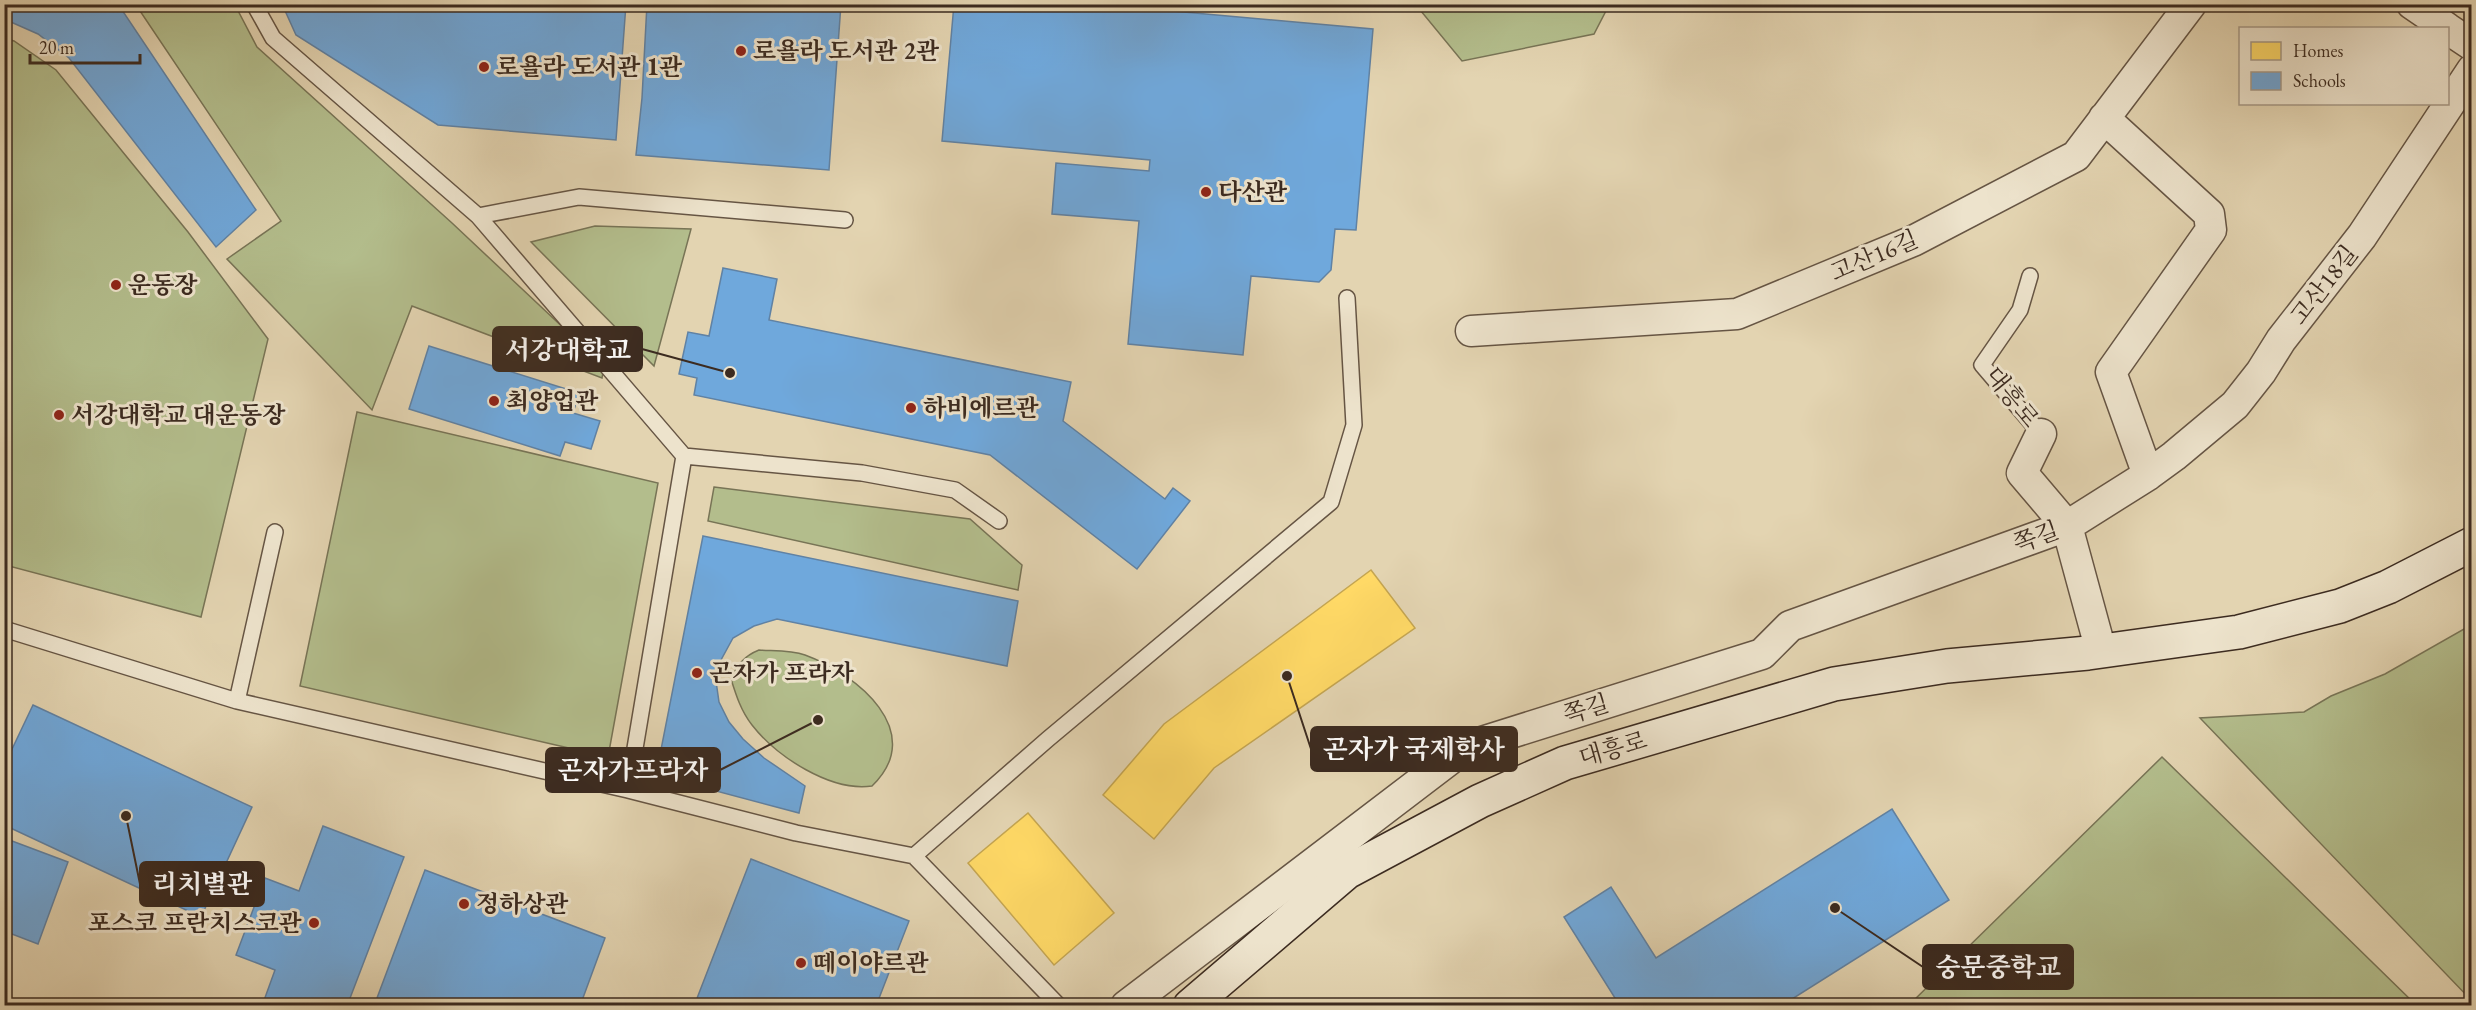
<svg xmlns="http://www.w3.org/2000/svg" width="2476" height="1010" viewBox="0 0 2476 1010" font-family="'EB Garamond','Noto Serif KR',serif">
  <style>
    .green { fill: #b3bd8c; stroke: #787456; stroke-width: 1.5 }
    .homes { fill: #ffd966; stroke: #c4a551; stroke-width: 1.5 }
    .schools { fill: #6fa8dc; stroke: #6082a4; stroke-width: 1.5 }
    .lines { fill: none; stroke-linecap: round; stroke-linejoin: round }
    .service-casing { stroke: #654; stroke-width: 18 }
    .minor-casing { stroke: #654; stroke-width: 33 }
    .secondary-casing { stroke: #3c2b20; stroke-width: 36 }
    .service { stroke: #ede3cc; stroke-width: 15 }
    .minor { stroke: #ede3cc; stroke-width: 30 }
    .secondary { stroke: #ede3cc; stroke-width: 33 }
    .poi-dot { fill: #8f2418; stroke: #ede3cc; stroke-width: 2 }
    .labels { text-anchor: middle; stroke-width: 6; stroke-linejoin: round; paint-order: stroke }
    .poi-label { font-size: 24px; font-weight: bold; fill: #3c2b20; stroke: #ede3cc; text-anchor: start }
    .street-label { font-size: 24px; fill: #3c2b20; stroke: #ede3cc }
    .leader { fill: none; stroke: #3c2b20; stroke-width: 2 }
    .callout-dot { fill: #3c2b20; stroke: #ede3cc; stroke-width: 2 }
    .callout { fill: #3c2b20; stroke: #3c2b20; stroke-width: 2 }
    .callout-label { font-size: 26px; text-anchor: middle; font-weight: bold; fill: #fff }
  </style>
  <rect width="100%" height="100%" fill="#e3d4b1"/>
  <filter id="stains"><feTurbulence type="fractalNoise" baseFrequency=".00333" numOctaves="4"/><feColorMatrix values="0 0 0 0 .2 0 0 0 0 .09 0 0 0 0 .02 0 0 0 .5 -.17"/></filter>
  <radialGradient id="worn" r=".72"><stop offset=".6" stop-color="#630" stop-opacity="0"/><stop offset="1" stop-color="#630" stop-opacity=".3"/></radialGradient>
  <path class="green" d="M 136,5 L 235,5 L 257,47 L 452,223 L 604,366 L 602,378 L 412,306 L 372,410 L 227,259 L 281,221 Z
    M 1416,5 L 1609,5 L 1594,34 L 1462,61 Z
    M 4,38 L 14,41 L 56,70 L 188,232 L 268,339 L 201,617 L 5,565 Z
    M 595,226 L 691,229 L 654,366 L 531,242 Z
    M 357,412 L 658,483 L 608,757 L 300,686 Z
    M 714,487 L 970,519 L 1022,565 L 1018,590 L 708,521 Z
    M 2471,625 L 2471,1000 L 2200,718 L 2304,712 L 2331,696 L 2385,674 Z
    M 759,650 C 774,651 791,650 805,655 C 857,674 928,732 872,786 C 831,792 777,757 752,725 C 741,711 736,695 731,679 C 737,665 744,656 759,650 Z
    M 2162,757 L 2416,1005 L 1909,1005 Z"/>
  <path class="homes" d="M 1371,570 L 1415,628 L 1214,768 L 1154,839 L 1103,795 L 1164,724 Z
    M 1028,813 L 1114,913 L 1054,965 L 968,863 Z"/>
  <path class="schools" d="M 4,4 L 118,4 L 256,210 L 216,247 L 69,58 L 38,34 L 4,19 Z
    M 282,4 L 626,4 L 616,140 L 438,125 L 296,35 Z
    M 282,4 L 626,4 L 616,140 L 438,125 L 296,35 Z
    M 647,4 L 841,4 L 829,170 L 636,155 L 642,98 Z
    M 647,4 L 841,4 L 829,170 L 636,155 L 642,98 Z
    M 954,4 L 1095,4 L 1373,29 L 1356,230 L 1335,229 L 1331,270 L 1319,282 L 1251,276 L 1243,355 L 1128,344 L 1139,221 L 1052,214 L 1056,163 L 1149,171 L 1150,160 L 942,141 Z
    M 723,268 L 777,279 L 769,320 L 1071,382 L 1063,421 L 1165,499 L 1173,488 L 1190,501 L 1137,569 L 990,455 L 694,395 L 697,378 L 679,374 L 688,332 L 709,336 Z
    M 429,346 L 579,393 L 573,413 L 600,421 L 591,449 L 565,442 L 560,456 L 409,409 Z
    M 703,536 L 1018,601 L 1007,666 L 777,619 L 754,626 L 733,638 L 721,660 L 716,681 L 719,702 L 729,722 L 743,739 L 764,758 L 805,786 L 799,813 L 656,775 Z
    M 33,705 L 252,807 L 201,917 L 4,825 L 4,766 Z
    M 1892,809 L 1949,900 L 1781,1006 L 1620,1006 L 1564,917 L 1611,887 L 1656,958 Z
    M 323,826 L 404,857 L 347,1006 L 262,1006 L 275,970 L 236,955 L 265,878 L 299,891 Z
    M 4,838 L 68,862 L 38,944 L 4,931 Z
    M 751,859 L 909,921 L 876,1006 L 694,1006 Z
    M 425,870 L 605,938 L 580,1006 L 374,1006 Z"/>
  <g class="lines">
    <defs>
      <path id="service" d="M 254,4 L 273,38 L 478,216
        M 845,220 L 579,197 L 478,216 L 684,456 L 862,473 L 955,490 L 999,521
        M 2030,276 L 2020,310 L 1982,365 L 2041,434
        M 684,456 L 628,790 L 796,833 L 914,856 L 1059,1006
        M 4,629 L 237,701 L 628,790
        M 237,701 L 275,532
        M 914,856 L 1048,739 L 1331,502 L 1354,425 L 1347,298"/>
      <path id="minor" d="M 2412,4 L 2447,28
        M 2448,29 L 2472,45
        M 2104,118 L 2209,214 L 2211,230 L 2111,372 L 2148,475
        M 1471,331 L 1737,314 L 1913,241 L 2076,156 L 2191,4
        M 2041,434 L 2022,473 L 2067,526 L 2101,651
        M 1126,1006 L 1466,747 L 1762,654 L 1790,626 L 2067,526 L 2148,475 L 2174,456 L 2235,405 L 2261,372 L 2281,340 L 2362,236 L 2472,70"/>
      <path id="secondary" d="M 1190,1006 L 1347,872 L 1480,801 L 1565,763 L 1834,684 L 1947,666 L 2088,653 L 2239,632 L 2340,606 L 2388,587 L 2472,544"/>
    </defs>
    <use href="#service" class="service-casing"/>
    <use href="#minor" class="minor-casing"/>
    <use href="#secondary" class="secondary-casing"/>
    <use href="#service" class="service"/>
    <use href="#minor" class="minor"/>
    <use href="#secondary" class="secondary"/>
  </g>
  <g class="poi-dot">
    <circle cx="741" cy="51" r="6"/>
    <circle cx="484" cy="67" r="6"/>
    <circle cx="1206" cy="192" r="6"/>
    <circle cx="116" cy="285" r="6"/>
    <circle cx="494" cy="401" r="6"/>
    <circle cx="911" cy="408" r="6"/>
    <circle cx="59" cy="415" r="6"/>
    <circle cx="697" cy="673" r="6"/>
    <circle cx="464" cy="904" r="6"/>
    <circle cx="314" cy="923" r="6"/>
    <circle cx="801" cy="963" r="6"/>
  </g>
  <g class="labels">
    <g class="poi-label">
      <text x="753" y="59">로욜라 도서관 2관</text>
      <text x="496" y="75">로욜라 도서관 1관</text>
      <text x="1218" y="200">다산관</text>
      <text x="128" y="293">운동장</text>
      <text x="506" y="409">최양업관</text>
      <text x="923" y="416">하비에르관</text>
      <text x="71" y="423">서강대학교 대운동장</text>
      <text x="709" y="681">곤자가 프라자</text>
      <text x="476" y="912">정하상관</text>
      <text x="302" y="931" text-anchor="end">포스코 프란치스코관</text>
      <text x="813" y="971">떼이야르관</text>
    </g>
    <g class="street-label">
      <text transform="translate(1874 256) rotate(-23)" y="8">고산16길</text>
      <text transform="translate(2324 285) rotate(-52)" y="8">고산18길</text>
      <text transform="translate(2012 397) rotate(51)" y="8">대흥로</text>
      <text transform="translate(2036 537) rotate(-20)" y="8">쪽길</text>
      <text transform="translate(1586 709) rotate(-17)" y="8">쪽길</text>
      <text transform="translate(1613 749) rotate(-16)" y="8">대흥로</text>
    </g>
  </g>
  <path class="leader" d="M730 373L642 349M1287 676L1311 749M818 720L720 770M126 816L140 884M1835 908L1923 967"/>
  <g class="callout-dot">
    <circle cx="730" cy="373" r="6"/>
    <circle cx="1287" cy="676" r="6"/>
    <circle cx="818" cy="720" r="6"/>
    <circle cx="126" cy="816" r="6"/>
    <circle cx="1835" cy="908" r="6"/>
  </g>
  <g class="callout">
    <rect x="493" y="327" width="149" height="44" rx="6"/>
    <rect x="1311" y="727" width="206" height="44" rx="6"/>
    <rect x="546" y="748" width="174" height="44" rx="6"/>
    <rect x="140" y="862" width="124" height="44" rx="6"/>
    <rect x="1923" y="945" width="150" height="44" rx="6"/>
  </g>
  <g class="callout-label">
    <text x="568" y="359">서강대학교</text>
    <text x="1414" y="758">곤자가 국제학사</text>
    <text x="633" y="779">곤자가프라자</text>
    <text x="202" y="893">리치별관</text>
    <text x="1998" y="976">숭문중학교</text>
  </g>
  <rect width="2476" height="1010" fill="none" stroke="#e3d4b1" stroke-width="24"/>
  <rect x="6" y="6" width="2464" height="998" fill="none" stroke="#3c2b20" stroke-width="3"/>
  <rect x="12" y="12" width="2452" height="986" fill="none" stroke="#3c2b20" stroke-width="1.5"/>
  <rect x="2239" y="27" width="210" height="78" fill="#ede3cc" stroke="#a69987" stroke-width="1.5"/>
  <rect x="2251" y="42" width="30" height="18" fill="#ffd966" stroke="#a69987" stroke-width="1.5"/>
  <text x="2293" y="57" font-size="18" fill="#3c2b20">Homes</text>
  <rect x="2251" y="72" width="30" height="18" fill="#6fa8dc" stroke="#a69987" stroke-width="1.5"/>
  <text x="2293" y="87" font-size="18" fill="#3c2b20">Schools</text>
  <path d="M30 54v9h110v-9" fill="none" stroke="#3c2b20" stroke-width="3"/>
  <text x="39" y="54" font-size="18" fill="#3c2b20" stroke="#ede3cc" stroke-width="4.5" paint-order="stroke">20 m</text>
  <rect width="100%" height="100%" filter="url(#stains)"/>
  <rect width="100%" height="100%" fill="url(#worn)"/>
</svg>
